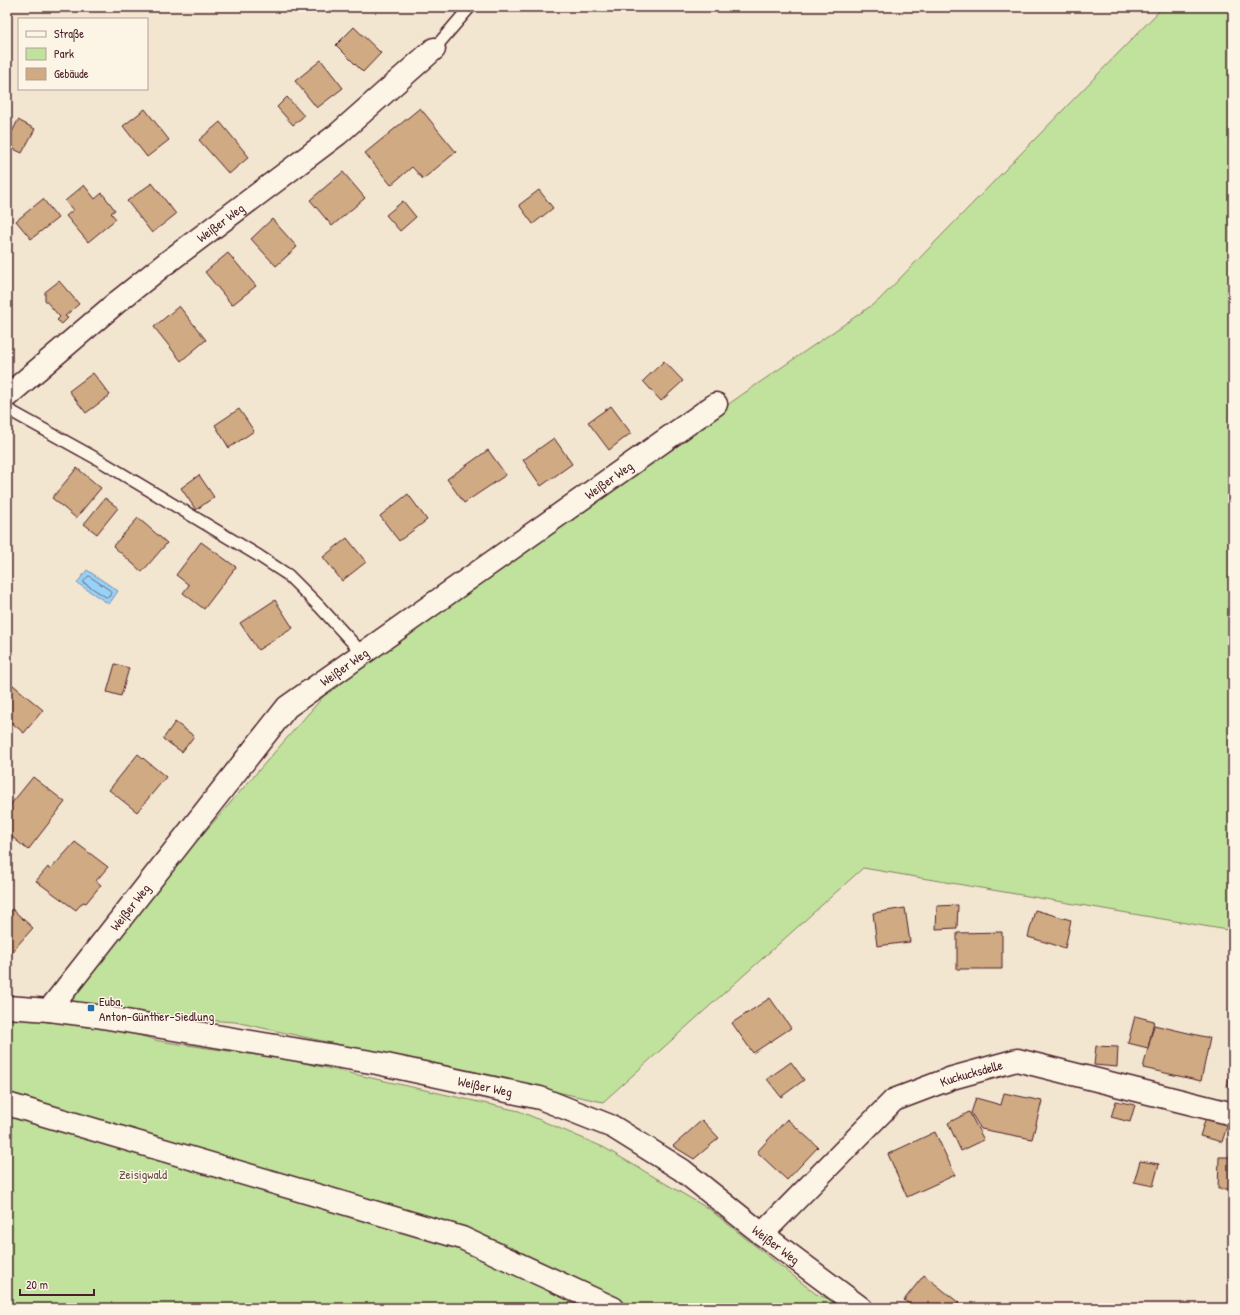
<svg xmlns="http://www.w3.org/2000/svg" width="1240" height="1315" viewBox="0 0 1240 1315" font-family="'Patrick Hand',sans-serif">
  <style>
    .green { fill: #c0e29c; stroke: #858064 }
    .water { fill: #98d2f8; stroke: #798aa6 }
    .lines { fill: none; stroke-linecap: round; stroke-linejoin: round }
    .shore { stroke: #69677d; stroke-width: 1 }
    .building { fill: #d0aa82; stroke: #4a1f2b }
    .service-casing { stroke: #4a1f2b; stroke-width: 14 }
    .minor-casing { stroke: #4a1f2b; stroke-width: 25 }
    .service { stroke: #fcf5e5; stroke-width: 11 }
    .minor { stroke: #fcf5e5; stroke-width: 22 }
    .poi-dot { fill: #1f6fb2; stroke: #fcf5e5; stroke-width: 1.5 }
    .labels { text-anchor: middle; stroke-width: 3; stroke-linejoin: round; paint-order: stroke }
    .street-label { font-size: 13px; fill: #4a1f2b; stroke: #fcf5e5 }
    .poi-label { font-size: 13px; fill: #4a1f2b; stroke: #fcf5e5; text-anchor: start }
    .park-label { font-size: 13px; fill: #685047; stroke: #fcf5e5 }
  </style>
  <rect width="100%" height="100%" fill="#f3e6d1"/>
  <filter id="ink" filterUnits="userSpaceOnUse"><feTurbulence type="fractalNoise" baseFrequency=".025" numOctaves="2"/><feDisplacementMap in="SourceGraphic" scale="8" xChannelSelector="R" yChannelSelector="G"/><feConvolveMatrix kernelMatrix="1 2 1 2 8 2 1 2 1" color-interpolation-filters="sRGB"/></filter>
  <g filter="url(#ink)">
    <path class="green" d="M 1163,7 L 1233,7 L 1233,931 L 863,868 L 603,1102 L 235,1022 L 52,1010 L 159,1041 L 291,1060 L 519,1111 L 603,1147 L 709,1209 L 816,1294 L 853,1308 L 7,1308 L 7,1007 L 49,1010 L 329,690 L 740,396 L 878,301 Z"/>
    <path class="water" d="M 87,570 L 118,591 L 109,604 L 77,583 Z"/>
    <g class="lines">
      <path class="shore" d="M 89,576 L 111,591 L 111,593 L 109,597 L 106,597 L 84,583 L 84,581 Z"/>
    </g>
    <path class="building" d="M 354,27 L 381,53 L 363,72 L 336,45 Z
      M 321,60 L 343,88 L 317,108 L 295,81 Z
      M 287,97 L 304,116 L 293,125 L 277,107 Z
      M 420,108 L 456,152 L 423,179 L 412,167 L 391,185 L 365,153 Z
      M 145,109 L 169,140 L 147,157 L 123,126 Z
      M 18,120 L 35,129 L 22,153 L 7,146 L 7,142 Z
      M 220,122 L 249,157 L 229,174 L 199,140 Z
      M 343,172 L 365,198 L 332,226 L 310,200 Z
      M 152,183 L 176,214 L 152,233 L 127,201 Z
      M 84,185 L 95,199 L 102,193 L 115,210 L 111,213 L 116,219 L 88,242 L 66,216 L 73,210 L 65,201 Z
      M 539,190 L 553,208 L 533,224 L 519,205 Z
      M 43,199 L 58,218 L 31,239 L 16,221 Z
      M 403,201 L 416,217 L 400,231 L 386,215 Z
      M 272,219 L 297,247 L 276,266 L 251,239 Z
      M 228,253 L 256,286 L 232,305 L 205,272 Z
      M 59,281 L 79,304 L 65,316 L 68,318 L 62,324 L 57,320 L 60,317 L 45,300 L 45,292 Z
      M 179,306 L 206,340 L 181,361 L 154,327 Z
      M 664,361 L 683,381 L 661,401 L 643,381 Z
      M 93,373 L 110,395 L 86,413 L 69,391 Z
      M 611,406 L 631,433 L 609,450 L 588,422 Z
      M 239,409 L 254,431 L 229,448 L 215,425 Z
      M 554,438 L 572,464 L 541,486 L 523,460 Z
      M 488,450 L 506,475 L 464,503 L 447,479 Z
      M 77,468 L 101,488 L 76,518 L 52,498 Z
      M 199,475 L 214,497 L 196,510 L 181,488 Z
      M 408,494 L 427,520 L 399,541 L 380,516 Z
      M 105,498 L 118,508 L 97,534 L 84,524 Z
      M 138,518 L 167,543 L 142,572 L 113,546 Z
      M 347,538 L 366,562 L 342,581 L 323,557 Z
      M 201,542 L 236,567 L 204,609 L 183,593 L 189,585 L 176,575 Z
      M 275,600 L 293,628 L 258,650 L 240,623 Z
      M 115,664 L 129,668 L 121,696 L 107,692 Z
      M 7,680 L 43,710 L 24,733 L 7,719 Z
      M 175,722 L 194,736 L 182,752 L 163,739 Z
      M 138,754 L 166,777 L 137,812 L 109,790 Z
      M 33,777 L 65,802 L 28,850 L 7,833 L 7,809 Z
      M 75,842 L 108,867 L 96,881 L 101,885 L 86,903 L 83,902 L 76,910 L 36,881 L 48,867 L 50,870 Z
      M 958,905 L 957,928 L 936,929 L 937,906 Z
      M 905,908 L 910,942 L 877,946 L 873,913 Z
      M 12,909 L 33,928 L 7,957 L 7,915 Z
      M 1035,910 L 1071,920 L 1065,948 L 1028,937 Z
      M 1002,932 L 1002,969 L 957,969 L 957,933 Z
      M 770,998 L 791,1028 L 753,1053 L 732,1023 Z
      M 1135,1016 L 1154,1021 L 1148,1048 L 1128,1043 Z
      M 1154,1025 L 1210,1038 L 1201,1081 L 1143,1068 Z
      M 1096,1046 L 1118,1047 L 1117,1067 L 1094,1065 Z
      M 1233,1060 L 1233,1088 L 1227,1087 Z
      M 791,1062 L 804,1080 L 781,1097 L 767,1079 Z
      M 1004,1093 L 1042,1101 L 1032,1139 L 981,1129 L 971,1113 L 976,1098 L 1001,1105 Z
      M 1116,1101 L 1135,1105 L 1130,1122 L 1111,1117 Z
      M 969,1112 L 984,1140 L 961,1151 L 948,1123 Z
      M 1207,1114 L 1229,1120 L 1222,1142 L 1200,1136 Z
      M 787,1119 L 818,1147 L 787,1180 L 757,1152 Z
      M 702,1120 L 719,1138 L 694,1159 L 673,1146 Z
      M 935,1132 L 955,1175 L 907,1197 L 888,1154 Z
      M 1219,1157 L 1233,1157 L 1233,1189 L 1218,1189 Z
      M 1140,1161 L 1159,1164 L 1153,1186 L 1134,1182 Z
      M 924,1275 L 959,1303 L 955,1308 L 914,1308 L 904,1300 Z"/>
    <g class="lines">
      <defs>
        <path id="service" d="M 434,49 L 470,7
          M 7,409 L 99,460 L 259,556 L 288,575 L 320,607 L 363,654"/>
        <g id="minor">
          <path id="s1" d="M 7,396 L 116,303 L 165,264 L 338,134 L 434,49"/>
          <path id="s2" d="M 7,1007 L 49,1010 L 96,1016 L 377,1063 L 540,1098 L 613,1127 L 682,1170 L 762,1234 L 861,1308"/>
          <path id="s3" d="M 49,1010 L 287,707 L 716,404"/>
          <path d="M 7,1104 L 462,1238 L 613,1308"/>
          <path id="s4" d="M 762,1234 L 894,1100 L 952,1078 L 1017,1060 L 1233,1114"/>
        </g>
      </defs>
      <use href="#service" class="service-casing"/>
      <use href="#minor" class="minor-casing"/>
      <use href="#service" class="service"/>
      <use href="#minor" class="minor"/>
    </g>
  </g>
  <rect class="poi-dot" x="87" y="1004" width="8" height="8" rx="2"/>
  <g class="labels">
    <g class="street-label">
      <text dy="5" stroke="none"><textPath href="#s1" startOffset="275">Weißer Weg</textPath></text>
      <text dy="5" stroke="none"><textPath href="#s3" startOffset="779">Weißer Weg</textPath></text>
      <text dy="5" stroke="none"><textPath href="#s3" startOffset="455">Weißer Weg</textPath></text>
      <text dy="5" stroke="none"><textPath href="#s3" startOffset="131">Weißer Weg</textPath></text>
      <text dy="5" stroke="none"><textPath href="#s4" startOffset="270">Kuckucksdelle</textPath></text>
      <text dy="5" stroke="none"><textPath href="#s2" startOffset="485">Weißer Weg</textPath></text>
      <text dy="5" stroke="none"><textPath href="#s2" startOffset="821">Weißer Weg</textPath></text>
    </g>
    <g class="poi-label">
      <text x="99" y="1006">Euba,<tspan x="99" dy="15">Anton-Günther-Siedlung</tspan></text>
    </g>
    <g class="park-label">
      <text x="143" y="1179">Zeisigwald</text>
    </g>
  </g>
  <rect width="1240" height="1315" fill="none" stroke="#fcf5e5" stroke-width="24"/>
  <rect x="12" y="12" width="1216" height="1291" fill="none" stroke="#4a1f2b" stroke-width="1.5" filter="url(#ink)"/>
  <rect x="18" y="18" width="130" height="72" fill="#fcf5e5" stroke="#b59f9b"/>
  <rect x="26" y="31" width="20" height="6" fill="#fcf5e5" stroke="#b59f9b"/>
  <text x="54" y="38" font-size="12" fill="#4a1f2b">Straße</text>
  <rect x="26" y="48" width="20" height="12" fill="#c0e29c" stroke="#b59f9b"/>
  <text x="54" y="58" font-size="12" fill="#4a1f2b">Park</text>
  <rect x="26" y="68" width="20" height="12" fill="#d0aa82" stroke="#b59f9b"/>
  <text x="54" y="78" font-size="12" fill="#4a1f2b">Gebäude</text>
  <path d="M20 1289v6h74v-6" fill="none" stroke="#4a1f2b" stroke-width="2"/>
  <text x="26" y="1289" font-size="12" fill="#4a1f2b" stroke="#fcf5e5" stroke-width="3" paint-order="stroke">20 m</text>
</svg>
